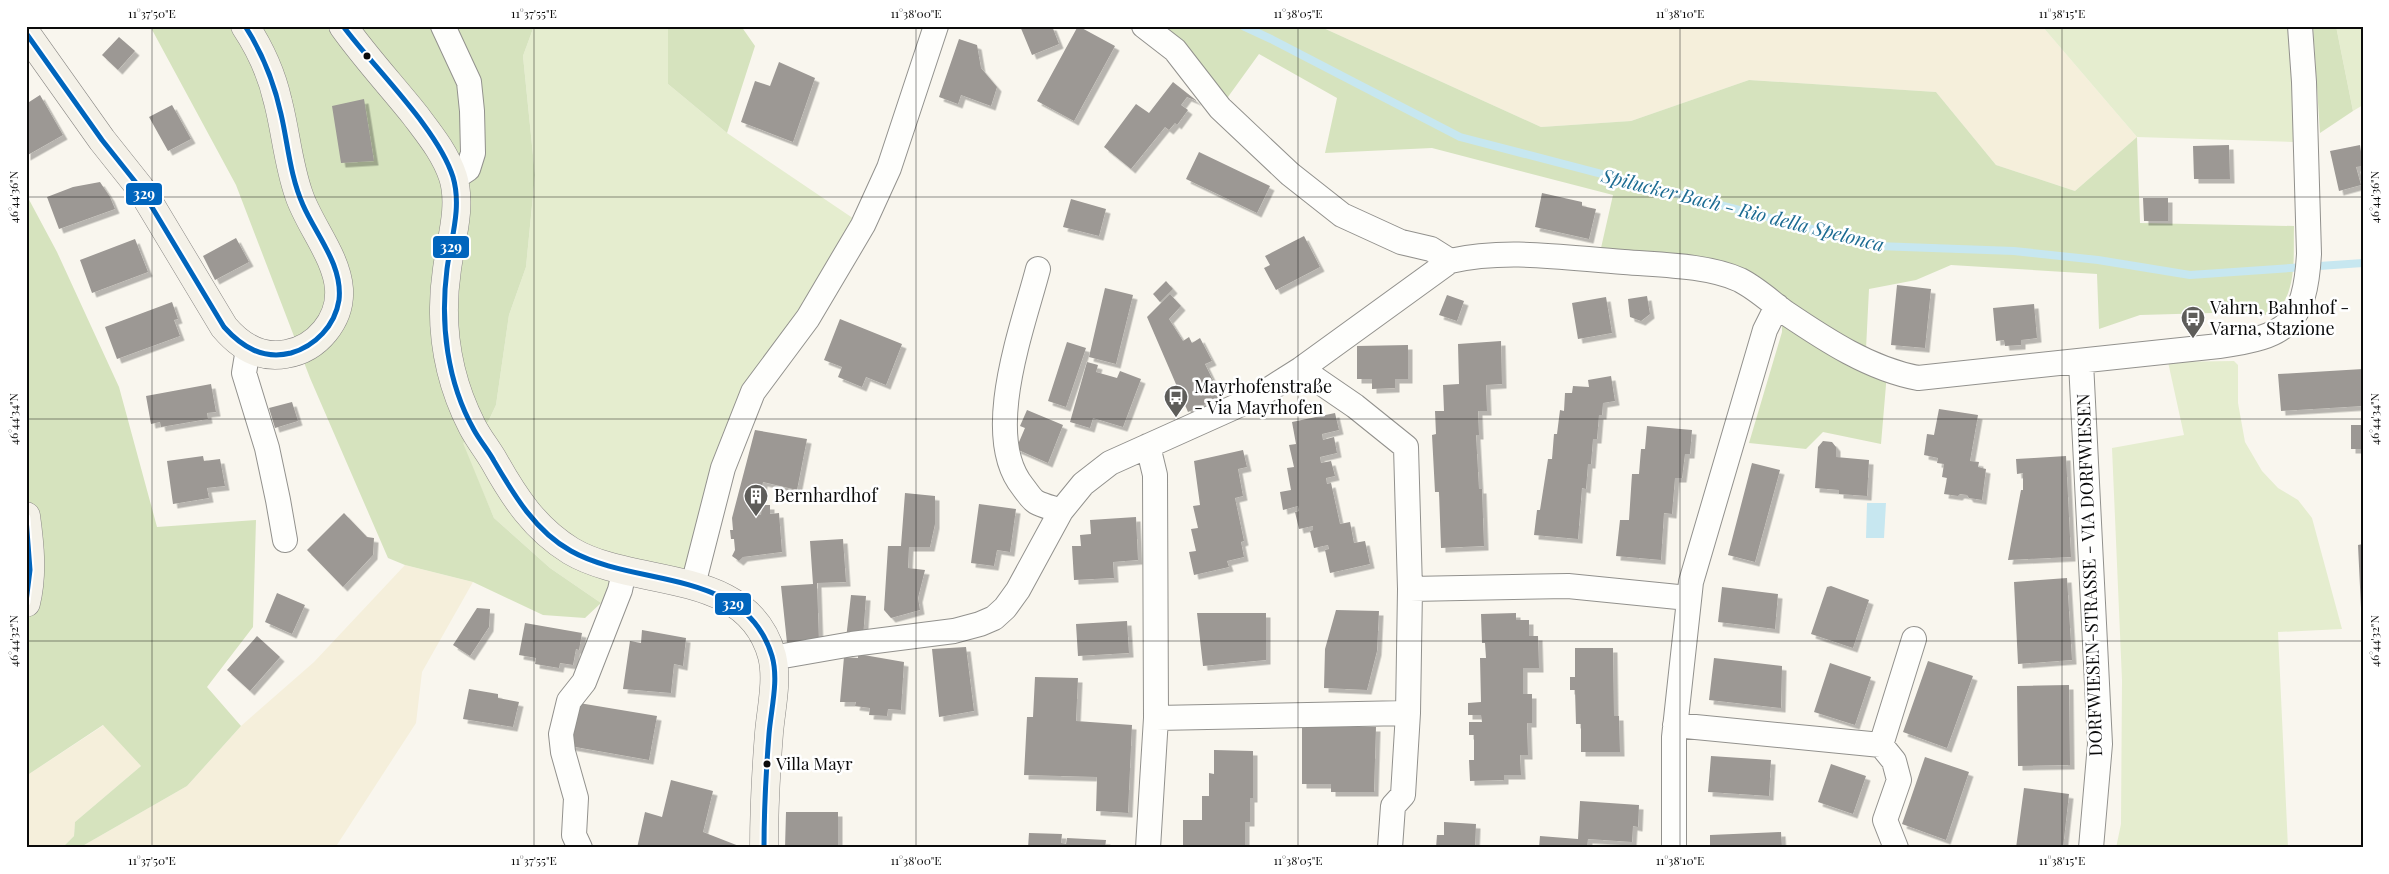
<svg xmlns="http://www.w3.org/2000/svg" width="2389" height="874" viewBox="0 0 2389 874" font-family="'Playfair Display',serif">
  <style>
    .farmland { fill: #f5efdb }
    .green { fill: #e5edcf }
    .forest { fill: #d6e3be }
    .water { fill: #c7e7f0 }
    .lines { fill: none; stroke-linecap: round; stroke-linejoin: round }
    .stream { stroke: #c7e7f0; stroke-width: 8 }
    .building { fill: #9c9894; filter: url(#shadow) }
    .street-casing { stroke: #92918d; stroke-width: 26 }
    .secondary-casing { stroke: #898784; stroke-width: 29 }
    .street { stroke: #fefefc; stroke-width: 24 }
    .secondary { stroke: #f4f1e8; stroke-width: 28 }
    .bus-1-casing { stroke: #fff; stroke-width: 9 }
    .bus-1 { stroke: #0065bd; stroke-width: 5 }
    .ticks { fill: none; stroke: #0b0b0b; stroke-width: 1; stroke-opacity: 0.45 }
    .bus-dot { fill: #0b0b0b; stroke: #fff; stroke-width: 2 }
    .labels { text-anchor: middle; stroke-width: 5; stroke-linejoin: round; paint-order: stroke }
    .bus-label { font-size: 17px; fill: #0b0b0b; stroke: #fff; text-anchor: start }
    .poi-label { font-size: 18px; fill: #0b0b0b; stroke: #fff; text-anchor: start }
    .street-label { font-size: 18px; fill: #0b0b0b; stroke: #fff }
    .water-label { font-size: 19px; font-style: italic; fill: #1d6c93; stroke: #fff }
    .line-badge { stroke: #fff; stroke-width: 2 }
    .badge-label { font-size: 14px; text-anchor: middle; font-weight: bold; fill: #fff }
    .neatline { fill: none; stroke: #0b0b0b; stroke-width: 2 }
    .ticks-label { font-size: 12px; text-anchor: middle; fill: #0b0b0b }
  </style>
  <defs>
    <filter id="shadow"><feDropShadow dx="4.5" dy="4.5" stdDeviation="0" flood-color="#0004"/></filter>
  </defs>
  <rect width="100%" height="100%" fill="#f9f6ee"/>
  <path class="farmland" d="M 1319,26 L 2042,26 L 2137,137 L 2075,191 L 1996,165 L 1936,92 L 1749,80 L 1631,121 L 1541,127 Z
    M 405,565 L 473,582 L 422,672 L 416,723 L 335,848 L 79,848 L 187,786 L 241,726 L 314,662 Z
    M 104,725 L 141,766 L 75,822 L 74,836 L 62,848 L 26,848 L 26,776 Z"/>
  <path class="green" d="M 534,26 L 668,26 L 668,84 L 727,133 L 863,225 L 753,392 L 693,585 L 624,572 L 601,603 L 550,568 L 494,518 L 462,443 L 488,422 L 496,405 L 509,315 L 526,267 L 535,175 L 523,56 Z
    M 2042,26 L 2289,26 L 2294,142 L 2137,137 Z
    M 2336,26 L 2362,26 L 2363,31 L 2363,105 L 2353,111 Z
    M 2234,361 L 2238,365 L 2238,403 L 2245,442 L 2262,471 L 2278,488 L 2298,500 L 2312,518 L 2342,629 L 2278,632 L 2288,848 L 2116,848 L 2121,824 L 2122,680 L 2112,448 L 2184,435 L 2168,362 Z"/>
  <path class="forest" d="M 150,26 L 534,26 L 523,56 L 535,175 L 526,267 L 509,315 L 496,405 L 488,422 L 463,443 L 494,518 L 550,568 L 601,603 L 585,618 L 543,615 L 473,582 L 405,565 L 388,558 L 310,378 L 236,185 Z
    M 668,26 L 741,26 L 755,46 L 727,133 L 668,84 Z
    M 1144,26 L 1319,26 L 1541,127 L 1631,121 L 1749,80 L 1936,92 L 1996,165 L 2075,191 L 2137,137 L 2140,223 L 2294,226 C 2293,259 2298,290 2274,316 L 2247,312 L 2140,315 L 2099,329 L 2097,274 L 1951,265 L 1916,280 L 1869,289 L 1866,349 L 1887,373 L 1881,444 L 1823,432 L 1806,449 L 1749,443 L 1782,332 L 1782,308 L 1766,282 L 1730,263 L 1601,248 L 1613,195 L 1432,148 L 1325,153 L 1337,98 L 1259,54 L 1220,108 Z
    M 2313,26 L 2336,26 L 2353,111 L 2320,133 Z
    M 26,194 L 57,252 L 119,387 L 157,527 L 256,520 L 253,627 L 207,687 L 241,726 L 187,786 L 79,848 L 62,848 L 74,836 L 75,822 L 141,766 L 103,725 L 26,776 Z"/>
  <path class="water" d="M 1867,503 L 1886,503 L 1884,538 L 1866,538 Z"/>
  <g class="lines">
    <path class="stream" d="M 1243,26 L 1271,39 L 1460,137 L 1877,246 L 2014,251 L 2098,260 L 2190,275 L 2363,263"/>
  </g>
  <path class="building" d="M 1020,26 L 1052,26 L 1059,44 L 1032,55 Z
    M 1078,26 L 1115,46 L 1074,121 L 1037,101 Z
    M 119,37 L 135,51 L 118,70 L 102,55 Z
    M 959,39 L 977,45 L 981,68 L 997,87 L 991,106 L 961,95 L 958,104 L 939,97 Z
    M 779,62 L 815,78 L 793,142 L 741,122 L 755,81 L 770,86 Z
    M 1173,82 L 1197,101 L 1187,97 L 1181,105 L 1188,110 L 1177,125 L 1175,123 L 1169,130 L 1165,127 L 1131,169 L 1104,147 L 1136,104 L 1149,113 Z
    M 40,95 L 63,135 L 26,156 L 26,104 Z
    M 364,99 L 374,161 L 341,163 L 332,106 Z
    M 172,105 L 191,139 L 168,151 L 149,117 Z
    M 2229,145 L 2230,179 L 2194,179 L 2193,146 Z
    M 2360,145 L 2363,166 L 2356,167 L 2361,185 L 2339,191 L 2330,151 Z
    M 1199,152 L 1270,186 L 1257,213 L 1186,179 Z
    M 100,182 L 110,197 L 115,209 L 59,229 L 47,197 L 73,187 Z
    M 1542,193 L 1582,202 L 1582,206 L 1596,209 L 1589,239 L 1535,227 Z
    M 2143,198 L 2168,198 L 2168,221 L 2144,221 Z
    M 1071,199 L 1106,209 L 1099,236 L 1063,227 Z
    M 1304,236 L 1320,267 L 1276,290 L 1264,268 L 1270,265 L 1265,256 Z
    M 236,238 L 249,262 L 215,280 L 203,256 Z
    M 135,239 L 148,272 L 92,293 L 80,260 Z
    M 1166,281 L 1173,289 L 1160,302 L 1153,294 Z
    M 1897,285 L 1931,289 L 1925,348 L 1891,345 Z
    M 1105,288 L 1133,295 L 1116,364 L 1089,357 Z
    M 1170,294 L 1181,306 L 1169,319 L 1183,341 L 1189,337 L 1192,343 L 1200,338 L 1212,361 L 1205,364 L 1221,397 L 1188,412 L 1147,317 Z
    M 1447,295 L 1464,301 L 1457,321 L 1439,315 Z
    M 1647,296 L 1650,314 L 1641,321 L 1630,317 L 1628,299 Z
    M 1606,297 L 1612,333 L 1578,339 L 1572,303 Z
    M 172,302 L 178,319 L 174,320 L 180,336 L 117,359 L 105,327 Z
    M 2034,304 L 2037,338 L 2021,340 L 2021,345 L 2005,346 L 2004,340 L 1996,341 L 1993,308 Z
    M 840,319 L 902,344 L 886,385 L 866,377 L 862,387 L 838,377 L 842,367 L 824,360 Z
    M 1501,341 L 1502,384 L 1486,385 L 1487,411 L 1478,411 L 1479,435 L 1476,435 L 1479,489 L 1482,489 L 1484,546 L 1441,548 L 1439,492 L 1435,492 L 1432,435 L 1436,434 L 1435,411 L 1444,411 L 1443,385 L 1459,384 L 1458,344 Z
    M 1067,342 L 1086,348 L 1066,407 L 1048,401 Z
    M 1408,345 L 1408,379 L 1395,379 L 1395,388 L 1372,389 L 1372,379 L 1357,379 L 1357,346 Z
    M 1087,362 L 1098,365 L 1096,372 L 1117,378 L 1120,371 L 1141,379 L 1123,427 L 1093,418 L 1090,428 L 1070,422 Z
    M 2363,369 L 2363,406 L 2281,411 L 2278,374 Z
    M 1611,376 L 1615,401 L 1603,403 L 1602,415 L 1599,415 L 1597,439 L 1593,439 L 1591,464 L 1588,464 L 1586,489 L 1582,488 L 1578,539 L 1534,535 L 1537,510 L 1540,510 L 1548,459 L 1552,459 L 1554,434 L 1557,434 L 1560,410 L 1564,411 L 1565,393 L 1572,393 L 1573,386 L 1589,387 L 1588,380 Z
    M 211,384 L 216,412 L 207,413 L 208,419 L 161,427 L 160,422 L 151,424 L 146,396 Z
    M 292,402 L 298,421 L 275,428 L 269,408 Z
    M 1939,409 L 1978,415 L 1970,461 L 1979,462 L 1978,467 L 1986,469 L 1982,500 L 1969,498 L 1967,495 L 1960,494 L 1958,496 L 1944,494 L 1947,478 L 1942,477 L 1944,464 L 1937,463 L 1938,458 L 1924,455 L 1927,434 L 1934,435 Z
    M 1027,410 L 1063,425 L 1048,463 L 1016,449 L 1025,428 L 1020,426 Z
    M 1335,413 L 1339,430 L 1322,434 L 1323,440 L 1334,437 L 1337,453 L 1320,457 L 1321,463 L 1331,461 L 1335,476 L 1326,478 L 1327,484 L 1331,483 L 1340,524 L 1350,522 L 1354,543 L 1365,541 L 1370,564 L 1330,573 L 1325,550 L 1329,549 L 1328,545 L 1314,548 L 1310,531 L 1313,530 L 1313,526 L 1299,529 L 1295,512 L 1299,511 L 1298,506 L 1283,510 L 1280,492 L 1291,490 L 1287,468 L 1294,467 L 1289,445 L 1296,444 L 1292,422 Z
    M 2351,425 L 2363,425 L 2363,449 L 2351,449 Z
    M 1647,426 L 1692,430 L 1690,454 L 1685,454 L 1682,478 L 1675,478 L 1672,514 L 1664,513 L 1661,560 L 1616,556 L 1620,520 L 1629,520 L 1632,474 L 1639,474 L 1641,449 L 1645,449 Z
    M 755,430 L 807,439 L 797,490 L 763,482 L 757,515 L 761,515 L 762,505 L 770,505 L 770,514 L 779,513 L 782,552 L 743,557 L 739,561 L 732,556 L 735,550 L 734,539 L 731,539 L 730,530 L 733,530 L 732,518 Z
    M 1823,441 L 1832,442 L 1836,447 L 1836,457 L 1869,460 L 1867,496 L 1839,494 L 1839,490 L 1815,488 L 1818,447 Z
    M 1243,450 L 1247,467 L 1238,469 L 1243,496 L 1235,498 L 1244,541 L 1241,542 L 1244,557 L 1227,561 L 1229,567 L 1194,575 L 1189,552 L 1196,551 L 1191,529 L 1198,528 L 1193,506 L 1200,505 L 1194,461 Z
    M 203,456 L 204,461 L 220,459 L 225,486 L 207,488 L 209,498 L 173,504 L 167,461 Z
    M 2066,456 L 2071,557 L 2008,560 L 2021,490 L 2023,490 L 2023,473 L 2017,474 L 2016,459 Z
    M 1752,463 L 1780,470 L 1755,562 L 1728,555 Z
    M 905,493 L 935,496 L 935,524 L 930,547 L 909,547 L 908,568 L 925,570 L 918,598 L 920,610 L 891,618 L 884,610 L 888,546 L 901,546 Z
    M 979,504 L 1016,509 L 1010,552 L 997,550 L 994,566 L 971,563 Z
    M 344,513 L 367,537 L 374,538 L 373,555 L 343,587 L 307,550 Z
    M 1136,517 L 1138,560 L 1113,562 L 1114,578 L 1074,580 L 1072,546 L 1081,546 L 1080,535 L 1091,534 L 1090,520 Z
    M 843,539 L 846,582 L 817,583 L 819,642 L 787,643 L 781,586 L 813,584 L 810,541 Z
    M 2363,544 L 2363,608 L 2361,608 L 2358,545 Z
    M 2067,578 L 2072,660 L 2018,664 L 2014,582 Z
    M 1831,586 L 1869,600 L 1853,648 L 1811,634 L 1827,587 Z
    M 1722,587 L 1778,594 L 1775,629 L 1718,622 Z
    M 277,593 L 305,605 L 292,634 L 265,622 Z
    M 851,595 L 866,596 L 863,639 L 846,639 Z
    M 477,608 L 490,609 L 489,627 L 470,656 L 453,645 Z
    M 1336,610 L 1379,611 L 1377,651 L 1367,690 L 1324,688 L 1325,649 Z
    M 1197,613 L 1266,613 L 1266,660 L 1203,666 Z
    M 1516,613 L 1516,620 L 1529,620 L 1529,636 L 1538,636 L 1539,668 L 1523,668 L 1523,694 L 1532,694 L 1532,723 L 1527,723 L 1528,755 L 1520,755 L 1521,775 L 1504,775 L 1504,780 L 1470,781 L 1469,760 L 1474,760 L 1474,735 L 1469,735 L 1469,722 L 1482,722 L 1481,715 L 1468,715 L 1468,703 L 1481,702 L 1480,658 L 1486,658 L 1485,643 L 1482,643 L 1481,614 Z
    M 1127,621 L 1129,653 L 1078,656 L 1076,624 Z
    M 525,623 L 582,633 L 579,650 L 576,649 L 573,665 L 560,663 L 559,668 L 535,664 L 536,658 L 519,655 Z
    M 642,630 L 686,638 L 683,666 L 674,664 L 671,693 L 623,689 L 630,641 L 641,643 Z
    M 257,636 L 280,657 L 250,691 L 227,670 Z
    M 966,647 L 974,711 L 939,717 L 932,649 Z
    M 1575,648 L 1613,648 L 1614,716 L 1619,716 L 1620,752 L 1581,752 L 1581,724 L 1576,724 L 1575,690 L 1570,690 L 1570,677 L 1575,677 Z
    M 858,654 L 904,662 L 901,710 L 888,709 L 887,716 L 869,715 L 870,708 L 855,706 L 856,702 L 840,702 L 844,657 L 858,658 Z
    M 1714,658 L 1782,666 L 1781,708 L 1709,700 Z
    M 1928,661 L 1973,676 L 1947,748 L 1903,732 Z
    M 1830,663 L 1871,677 L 1855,725 L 1814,712 Z
    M 1035,677 L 1078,678 L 1076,721 L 1132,725 L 1128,813 L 1096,811 L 1097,777 L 1024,775 L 1027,717 L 1033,717 Z
    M 2069,685 L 2070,765 L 2018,766 L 2017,686 Z
    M 469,689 L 498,694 L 498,698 L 519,702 L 513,727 L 463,719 Z
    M 579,703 L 657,716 L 649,760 L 564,745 Z
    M 1302,719 L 1342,720 L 1341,727 L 1376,727 L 1374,792 L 1331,792 L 1331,784 L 1302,784 Z
    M 1214,750 L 1253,751 L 1253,798 L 1250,798 L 1250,822 L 1245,822 L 1245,848 L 1183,848 L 1183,820 L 1202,820 L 1202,796 L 1209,796 L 1209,773 L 1214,774 Z
    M 1711,756 L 1771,760 L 1769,796 L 1708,792 Z
    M 1925,757 L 1969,772 L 1946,840 L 1902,824 Z
    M 1831,764 L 1866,776 L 1853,814 L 1818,802 Z
    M 671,780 L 713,791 L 703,832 L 744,848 L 637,848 L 645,812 L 662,817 Z
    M 2024,788 L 2069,794 L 2063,848 L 2016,848 Z
    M 1580,801 L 1639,805 L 1638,827 L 1633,826 L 1632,842 L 1588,839 L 1587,848 L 1539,848 L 1540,836 L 1578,839 Z
    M 786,812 L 838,812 L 838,848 L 785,848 Z
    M 1444,822 L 1476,824 L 1475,848 L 1436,848 L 1437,835 L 1444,835 Z
    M 1781,832 L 1782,848 L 1710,848 L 1710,835 Z
    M 1029,833 L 1062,834 L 1061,843 L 1066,844 L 1067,838 L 1106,840 L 1105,848 L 1028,848 Z"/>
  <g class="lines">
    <defs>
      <path id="street" d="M 443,26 L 469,82 L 472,111 L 473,153 L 468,169 L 453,179
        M 1144,26 L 1175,50 L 1220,108 L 1290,174 L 1342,215 L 1401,242 L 1431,249 L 1450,261
        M 1038,269 C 1023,327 981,436 1023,487 C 1027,492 1031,499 1036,502 C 1043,506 1053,508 1061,511
        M 248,349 L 244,373 L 267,448 L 278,500 L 285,540
        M 2081,362 L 2100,744 L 2091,848
        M 1301,369 L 1355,406 L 1406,447 L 1410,589 L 1408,713 L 1403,795 L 1393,806 L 1390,848
        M 1148,446 L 1155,475 L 1156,718 L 1148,848
        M 693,585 L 723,468 L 753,392 L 808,318 L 863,225 L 889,168 L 936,26
        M 1410,589 L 1568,586 L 1688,598
        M 772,658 L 852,644 L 954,631 L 980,624 L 994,618 L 1005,608 L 1018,590 L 1061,511 L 1083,484 L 1110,463 L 1257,397 L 1301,369 L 1450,261 C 1507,248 1566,258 1624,262 C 1659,265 1707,265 1740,280 C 1756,288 1771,302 1786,313 C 1826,340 1870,369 1918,378 L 2219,346 C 2287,337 2305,324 2309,254 L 2304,82 L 2300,26
        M 1156,718 L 1408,713
        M 1675,725 L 1881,745 L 1914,639
        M 1881,745 L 1894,761 L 1899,780 L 1885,820 L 1896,848
        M 580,848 L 574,835 L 576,798 L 563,752 L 561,734 L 569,701 L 584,682 L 620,590 L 624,572
        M 1674,848 L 1674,737 L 1691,582 L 1765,330 L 1777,306"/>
      <path id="secondary" d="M 343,26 C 365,57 391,85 415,115 C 430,135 445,153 453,177 C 462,206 451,240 447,269 C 439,323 447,377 472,426 C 478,438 487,449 494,461 C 514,497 535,529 571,551 C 635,589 748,566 772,656 C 778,680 771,709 769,733 C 766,771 764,810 764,848
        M 26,33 L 102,140 L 141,189 L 224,327 C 240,346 260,359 286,354 C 317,349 341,320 339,289 C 337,257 309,225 299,195 C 288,164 286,133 278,102 C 272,75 261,50 245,26
        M 26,516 C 30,545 33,574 26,603"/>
    </defs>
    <use href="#street" class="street-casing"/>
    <use href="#secondary" class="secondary-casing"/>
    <use href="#street" class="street"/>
    <use href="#secondary" class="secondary"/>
    <defs>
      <path id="bus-1" d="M 343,26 C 374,68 438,129 453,177 C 462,207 451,239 447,269 C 440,324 447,382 474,430 C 480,441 488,450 494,461 C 514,495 535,531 571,551 C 637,588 745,567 772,656 C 779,680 771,709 769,734 C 766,772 764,810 764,848
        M 26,33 L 102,140 L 141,189 L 224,327 C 242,347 263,360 291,353 C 315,346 335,326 339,300 C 343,265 316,235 303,205 C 290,176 288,144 281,114 C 274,82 263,54 245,26
        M 26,518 L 30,570 L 26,602"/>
    </defs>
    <use href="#bus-1" class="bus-1-casing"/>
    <use href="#bus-1" class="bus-1"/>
  </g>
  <path class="ticks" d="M 152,26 L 152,848M 534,26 L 534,848M 916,26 L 916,848M 1298,26 L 1298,848M 1680,26 L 1680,848M 2062,26 L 2062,848M 26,197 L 2363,197M 26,419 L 2363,419M 26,641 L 2363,641"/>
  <defs>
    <symbol id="bus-pin" viewBox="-11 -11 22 30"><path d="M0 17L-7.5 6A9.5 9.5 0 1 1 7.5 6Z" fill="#5e5d5a" stroke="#fff"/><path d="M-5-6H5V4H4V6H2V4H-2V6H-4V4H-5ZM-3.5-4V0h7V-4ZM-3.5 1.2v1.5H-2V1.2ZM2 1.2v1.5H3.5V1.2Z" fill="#fff"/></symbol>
    <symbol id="building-pin" viewBox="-11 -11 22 30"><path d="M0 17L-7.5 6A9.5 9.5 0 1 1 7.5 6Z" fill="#5e5d5a" stroke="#fff"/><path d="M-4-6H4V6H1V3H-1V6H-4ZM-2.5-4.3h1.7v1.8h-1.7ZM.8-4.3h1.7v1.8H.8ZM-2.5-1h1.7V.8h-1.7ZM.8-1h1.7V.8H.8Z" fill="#fff"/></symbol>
  </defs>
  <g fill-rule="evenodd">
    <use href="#bus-pin" x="2179" y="304" width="28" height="38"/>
    <use href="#bus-pin" x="1162" y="383" width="28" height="38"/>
    <use href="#building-pin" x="742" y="482" width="28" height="38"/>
  </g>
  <g class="bus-dot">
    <circle cx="367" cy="56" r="4.5"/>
    <circle cx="767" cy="764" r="4.5"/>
  </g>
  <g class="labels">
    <g class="bus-label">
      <text x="776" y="770">Villa Mayr</text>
    </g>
    <g class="poi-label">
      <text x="2210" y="314">Vahrn, Bahnhof -<tspan x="2210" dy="21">Varna, Stazione</tspan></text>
      <text x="1194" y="393">Mayrhofenstraße<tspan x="1194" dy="21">- Via Mayrhofen</tspan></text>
      <text x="774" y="502">Bernhardhof</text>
    </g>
    <g class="street-label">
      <text transform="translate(2090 575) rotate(-92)" y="6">DORFWIESEN-STRASSE - VIA DORFWIESEN</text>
    </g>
    <g class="water-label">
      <text transform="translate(1743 210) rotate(14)" y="7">Spilucker Bach - Rio della Spelonca</text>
    </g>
  </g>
  <g class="line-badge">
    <rect x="125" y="182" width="38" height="24" rx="5" fill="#0065bd"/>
    <rect x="432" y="235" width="38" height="24" rx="5" fill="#0065bd"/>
    <rect x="714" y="592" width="38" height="24" rx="5" fill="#0065bd"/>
  </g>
  <g class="badge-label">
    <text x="144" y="199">329</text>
    <text x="451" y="252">329</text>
    <text x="733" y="609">329</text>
  </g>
  <rect width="2389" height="874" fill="none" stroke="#ffffff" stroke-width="55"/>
  <rect x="28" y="28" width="2334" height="818" class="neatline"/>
  <g class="ticks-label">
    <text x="152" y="18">11°37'50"E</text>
    <text x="534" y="18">11°37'55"E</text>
    <text x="916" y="18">11°38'00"E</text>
    <text x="1298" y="18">11°38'05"E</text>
    <text x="1680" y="18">11°38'10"E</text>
    <text x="2062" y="18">11°38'15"E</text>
    <text transform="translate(14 197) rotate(-90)" y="4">46°44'36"N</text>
    <text transform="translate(2375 197) rotate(-90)" y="4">46°44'36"N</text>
    <text transform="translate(14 419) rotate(-90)" y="4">46°44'34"N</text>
    <text transform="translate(2375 419) rotate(-90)" y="4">46°44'34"N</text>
    <text transform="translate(14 641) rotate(-90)" y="4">46°44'32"N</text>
    <text transform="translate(2375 641) rotate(-90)" y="4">46°44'32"N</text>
    <text x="152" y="865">11°37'50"E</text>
    <text x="534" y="865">11°37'55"E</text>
    <text x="916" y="865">11°38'00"E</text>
    <text x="1298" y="865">11°38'05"E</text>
    <text x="1680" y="865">11°38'10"E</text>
    <text x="2062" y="865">11°38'15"E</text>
  </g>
</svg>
